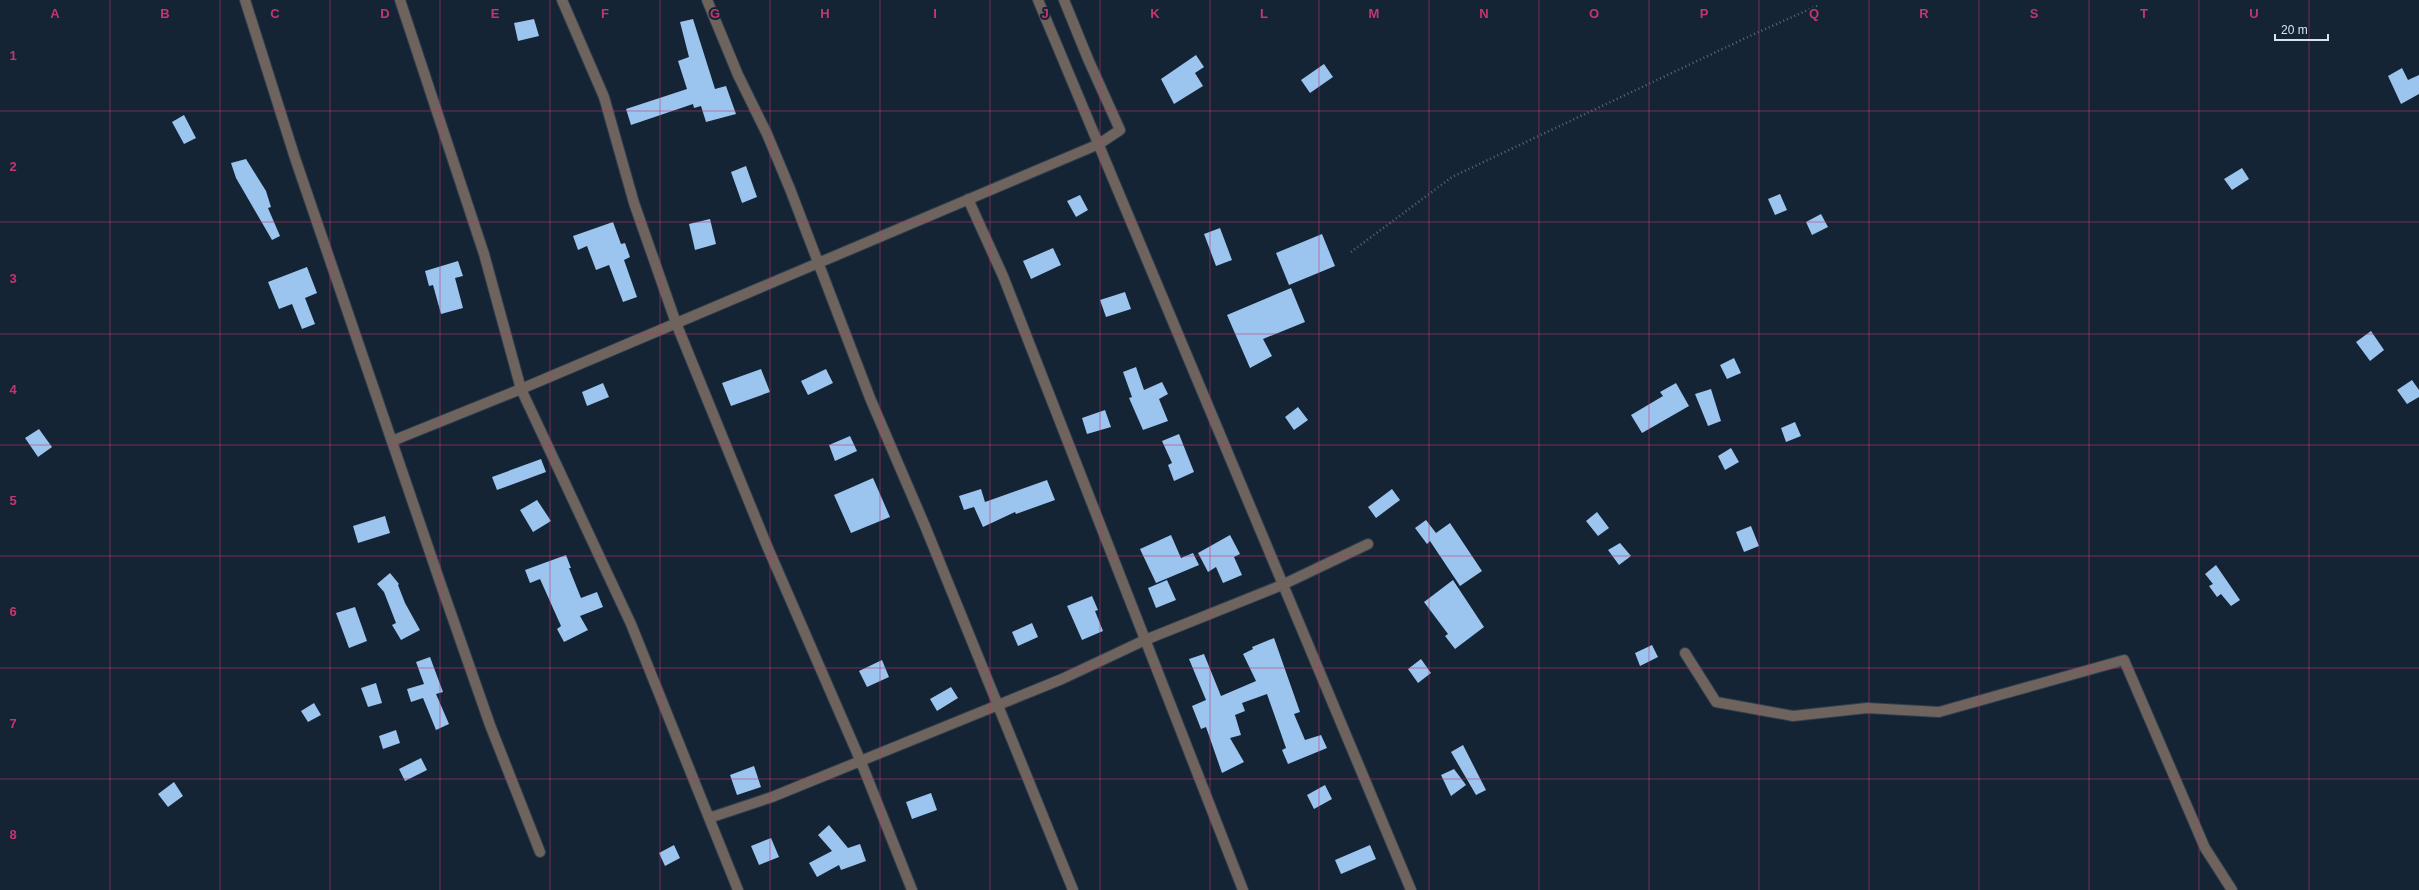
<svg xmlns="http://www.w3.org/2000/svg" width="2419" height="890" viewBox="0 0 2419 890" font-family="Arial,sans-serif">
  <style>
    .building { fill: #9bc4ef }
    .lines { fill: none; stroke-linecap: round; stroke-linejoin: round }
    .minor-casing { stroke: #2f3f4f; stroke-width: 12 }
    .path { stroke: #5b6978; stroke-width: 2.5; stroke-dasharray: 1 3; stroke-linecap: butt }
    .minor { stroke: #6f635d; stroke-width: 10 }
    .grid { fill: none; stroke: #c53671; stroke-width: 1; stroke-opacity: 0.55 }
    .grid-label { font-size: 13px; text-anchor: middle; font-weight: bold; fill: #c53671; stroke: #142435; stroke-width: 4; stroke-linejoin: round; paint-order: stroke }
  </style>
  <rect width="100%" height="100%" fill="#142435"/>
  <path class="building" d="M 534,19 L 539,36 L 518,41 L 514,23 Z
    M 693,19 L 715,89 L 726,86 L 736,114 L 706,122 L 701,106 L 694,108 L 693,104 L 631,125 L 626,109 L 687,89 L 678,61 L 689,57 L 680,22 Z
    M 1196,55 L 1204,67 L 1195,73 L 1203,86 L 1174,104 L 1161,79 Z
    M 1324,64 L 1333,77 L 1310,93 L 1301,80 Z
    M 2402,68 L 2408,80 L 2419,75 L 2419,94 L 2401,104 L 2388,76 Z
    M 184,115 L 196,138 L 184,144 L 172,122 Z
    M 246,159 L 266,191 L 271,207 L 268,208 L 280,236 L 272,240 L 236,178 L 231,163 Z
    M 746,166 L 757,197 L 742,203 L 731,172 Z
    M 2242,168 L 2249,179 L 2232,190 L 2224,179 Z
    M 1780,194 L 1787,210 L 1775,215 L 1768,199 Z
    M 1080,195 L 1088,210 L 1076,217 L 1067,201 Z
    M 1821,214 L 1828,227 L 1812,235 L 1806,222 Z
    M 710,219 L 716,244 L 695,250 L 689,224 Z
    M 613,222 L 621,244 L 625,243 L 630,257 L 624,260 L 637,297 L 623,302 L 609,265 L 596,270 L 587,246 L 578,250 L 573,236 Z
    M 1220,228 L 1232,260 L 1216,266 L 1204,234 Z
    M 1322,234 L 1335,266 L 1289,285 L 1276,253 Z
    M 1053,248 L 1061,265 L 1031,279 L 1023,261 Z
    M 458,261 L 463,276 L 455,278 L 463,308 L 441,314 L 433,285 L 429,286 L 425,271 Z
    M 307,267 L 317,293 L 305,298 L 315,324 L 302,329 L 292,304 L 279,309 L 268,282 Z
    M 1291,288 L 1305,322 L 1263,339 L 1272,356 L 1250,368 L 1227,315 Z
    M 1125,292 L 1131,309 L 1106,317 L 1100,300 Z
    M 2371,331 L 2384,350 L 2370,361 L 2356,342 Z
    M 1734,358 L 1741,373 L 1727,379 L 1720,365 Z
    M 1136,367 L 1144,390 L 1162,382 L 1168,394 L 1159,399 L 1168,421 L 1143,430 L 1129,398 L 1132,397 L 1123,372 Z
    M 761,369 L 770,392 L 731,406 L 722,383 Z
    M 826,369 L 833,383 L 808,395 L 801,381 Z
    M 2412,380 L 2419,390 L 2419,397 L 2407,404 L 2397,390 Z
    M 603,383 L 609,397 L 587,406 L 582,392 Z
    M 1676,383 L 1689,406 L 1642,433 L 1631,415 L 1663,396 L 1660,392 Z
    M 1711,389 L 1721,421 L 1708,426 L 1695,394 Z
    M 1298,407 L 1308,420 L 1294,430 L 1285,417 Z
    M 1105,410 L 1111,427 L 1087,434 L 1082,418 Z
    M 1795,422 L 1801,436 L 1786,442 L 1781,428 Z
    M 39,429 L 52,447 L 38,457 L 25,438 Z
    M 1179,434 L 1194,472 L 1174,481 L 1168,465 L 1172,463 L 1162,441 Z
    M 850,436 L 857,451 L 835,461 L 829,445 Z
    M 1731,448 L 1739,462 L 1725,470 L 1718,456 Z
    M 541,459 L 546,472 L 497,490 L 492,477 Z
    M 873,478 L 890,517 L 851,533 L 834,495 Z
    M 1047,480 L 1055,500 L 1016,514 L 1015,512 L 983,527 L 974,507 L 964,510 L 959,496 L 981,489 L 985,502 Z
    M 1392,489 L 1400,500 L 1376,518 L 1368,507 Z
    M 537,500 L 551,521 L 533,532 L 520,510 Z
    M 1597,512 L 1609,528 L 1598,536 L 1586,521 Z
    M 385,516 L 390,533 L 358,543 L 353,526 Z
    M 1426,520 L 1436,533 L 1450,523 L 1482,571 L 1460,586 L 1430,541 L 1427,544 L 1415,528 Z
    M 1751,526 L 1759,546 L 1744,552 L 1736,532 Z
    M 1171,535 L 1181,558 L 1193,553 L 1199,565 L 1156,583 L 1140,549 Z
    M 1230,535 L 1240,554 L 1234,557 L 1242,575 L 1223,583 L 1216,567 L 1208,572 L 1198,553 Z
    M 1620,543 L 1631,556 L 1619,565 L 1608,550 Z
    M 566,555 L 571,568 L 569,568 L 581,598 L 597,592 L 603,607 L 580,616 L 588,630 L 564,642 L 557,629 L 561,626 L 540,579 L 530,583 L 525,570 Z
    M 2216,565 L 2240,600 L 2231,606 L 2221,594 L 2217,597 L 2209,586 L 2213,584 L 2205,574 Z
    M 390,573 L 399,584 L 398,585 L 405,603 L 420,630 L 401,640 L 392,625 L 396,623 L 384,592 L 377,584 Z
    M 1167,580 L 1176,600 L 1156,608 L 1148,588 Z
    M 1453,580 L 1484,627 L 1455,649 L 1445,636 L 1448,634 L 1424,602 Z
    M 1092,596 L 1098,610 L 1095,611 L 1103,631 L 1082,640 L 1067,606 Z
    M 355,607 L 367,641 L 349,648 L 336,613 Z
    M 1032,623 L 1038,637 L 1018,646 L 1012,632 Z
    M 1274,638 L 1300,712 L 1294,714 L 1305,740 L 1321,735 L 1327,748 L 1288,764 L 1282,750 L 1286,748 L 1267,694 L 1242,703 L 1245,711 L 1235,715 L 1241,735 L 1230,738 L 1244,762 L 1222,773 L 1206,727 L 1201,729 L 1192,706 L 1206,700 L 1189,659 L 1204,654 L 1221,696 L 1256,681 L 1243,654 L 1253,649 L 1252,647 Z
    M 1652,645 L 1658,657 L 1640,666 L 1635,653 Z
    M 430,657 L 443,692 L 436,694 L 449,724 L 436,730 L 423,698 L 411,702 L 407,689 L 424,684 L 416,662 Z
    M 1421,659 L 1431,673 L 1418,683 L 1408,669 Z
    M 882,660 L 889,677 L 867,687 L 859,671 Z
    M 376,683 L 382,703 L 368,707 L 361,688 Z
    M 951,687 L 958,698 L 937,711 L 930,699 Z
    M 314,703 L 321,715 L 308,722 L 301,711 Z
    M 396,730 L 400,743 L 383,749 L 379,736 Z
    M 1463,745 L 1486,790 L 1476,795 L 1451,752 Z
    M 421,758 L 427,770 L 405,781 L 399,769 Z
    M 754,766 L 761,787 L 737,795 L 730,775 Z
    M 1454,769 L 1466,785 L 1451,796 L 1441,775 Z
    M 174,782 L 183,796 L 168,807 L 158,794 Z
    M 1325,785 L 1332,799 L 1314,809 L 1307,795 Z
    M 931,793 L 937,810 L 912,819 L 906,802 Z
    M 829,825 L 848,848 L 860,844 L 866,861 L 841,870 L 839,865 L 817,877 L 809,863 L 832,851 L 818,835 Z
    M 771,838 L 779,857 L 759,865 L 751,846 Z
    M 674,845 L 680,858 L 665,866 L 659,853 Z
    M 1370,845 L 1376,859 L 1341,874 L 1335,860 Z"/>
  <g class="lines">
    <defs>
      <path id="minor" d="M 245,0 L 295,158 L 440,582 L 490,725 L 540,852
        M 400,0 L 484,254 L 521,389 L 631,624 L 738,890
        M 562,0 L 604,97 L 634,203 L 676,323 L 767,546 L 861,762 L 912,890
        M 707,0 L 738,75 L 767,134 L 790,189 L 870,398 L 925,526 L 1073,890
        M 1038,0 L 1411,890
        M 968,199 L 1003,276 L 1243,890
        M 392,441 L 521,389 L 1099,144 L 1120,130 L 1088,59 L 1064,0
        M 1685,653 L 1716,702 L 1793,716 L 1867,708 L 1939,712 L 2124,660 L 2205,848 L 2232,890
        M 709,818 L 772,797 L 1062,679 L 1145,640 L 1282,585 L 1368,544"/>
    </defs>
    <use href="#minor" class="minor-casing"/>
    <path class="path" d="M 1351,252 L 1452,177 L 1752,35 L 1819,5"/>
    <use href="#minor" class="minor"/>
  </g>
  <path class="grid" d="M 110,0 L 110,890M 220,0 L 220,890M 330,0 L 330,890M 440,0 L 440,890M 550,0 L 550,890M 660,0 L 660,890M 770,0 L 770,890M 880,0 L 880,890M 990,0 L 990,890M 1100,0 L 1100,890M 1210,0 L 1210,890M 1319,0 L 1319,890M 1429,0 L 1429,890M 1539,0 L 1539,890M 1649,0 L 1649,890M 1759,0 L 1759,890M 1869,0 L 1869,890M 1979,0 L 1979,890M 2089,0 L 2089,890M 2199,0 L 2199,890M 2309,0 L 2309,890M 0,111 L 2419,111M 0,222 L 2419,222M 0,334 L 2419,334M 0,445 L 2419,445M 0,556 L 2419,556M 0,668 L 2419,668M 0,779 L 2419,779"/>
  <g class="grid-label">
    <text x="55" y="18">A</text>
    <text x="165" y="18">B</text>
    <text x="275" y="18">C</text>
    <text x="385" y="18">D</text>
    <text x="495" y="18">E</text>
    <text x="605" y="18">F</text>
    <text x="715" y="18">G</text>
    <text x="825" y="18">H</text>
    <text x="935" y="18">I</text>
    <text x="1045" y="18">J</text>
    <text x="1155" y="18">K</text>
    <text x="1264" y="18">L</text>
    <text x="1374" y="18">M</text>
    <text x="1484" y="18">N</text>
    <text x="1594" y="18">O</text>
    <text x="1704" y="18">P</text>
    <text x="1814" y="18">Q</text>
    <text x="1924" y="18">R</text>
    <text x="2034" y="18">S</text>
    <text x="2144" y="18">T</text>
    <text x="2254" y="18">U</text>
    <text x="13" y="60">1</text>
    <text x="13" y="171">2</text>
    <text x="13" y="283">3</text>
    <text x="13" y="394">4</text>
    <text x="13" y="505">5</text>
    <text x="13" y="616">6</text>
    <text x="13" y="728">7</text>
    <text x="13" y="839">8</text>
  </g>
  <path d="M2275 34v6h53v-6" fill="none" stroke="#d8e3ee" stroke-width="2"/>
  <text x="2281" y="34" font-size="12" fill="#d8e3ee" stroke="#142435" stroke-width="3" paint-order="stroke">20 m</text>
</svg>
